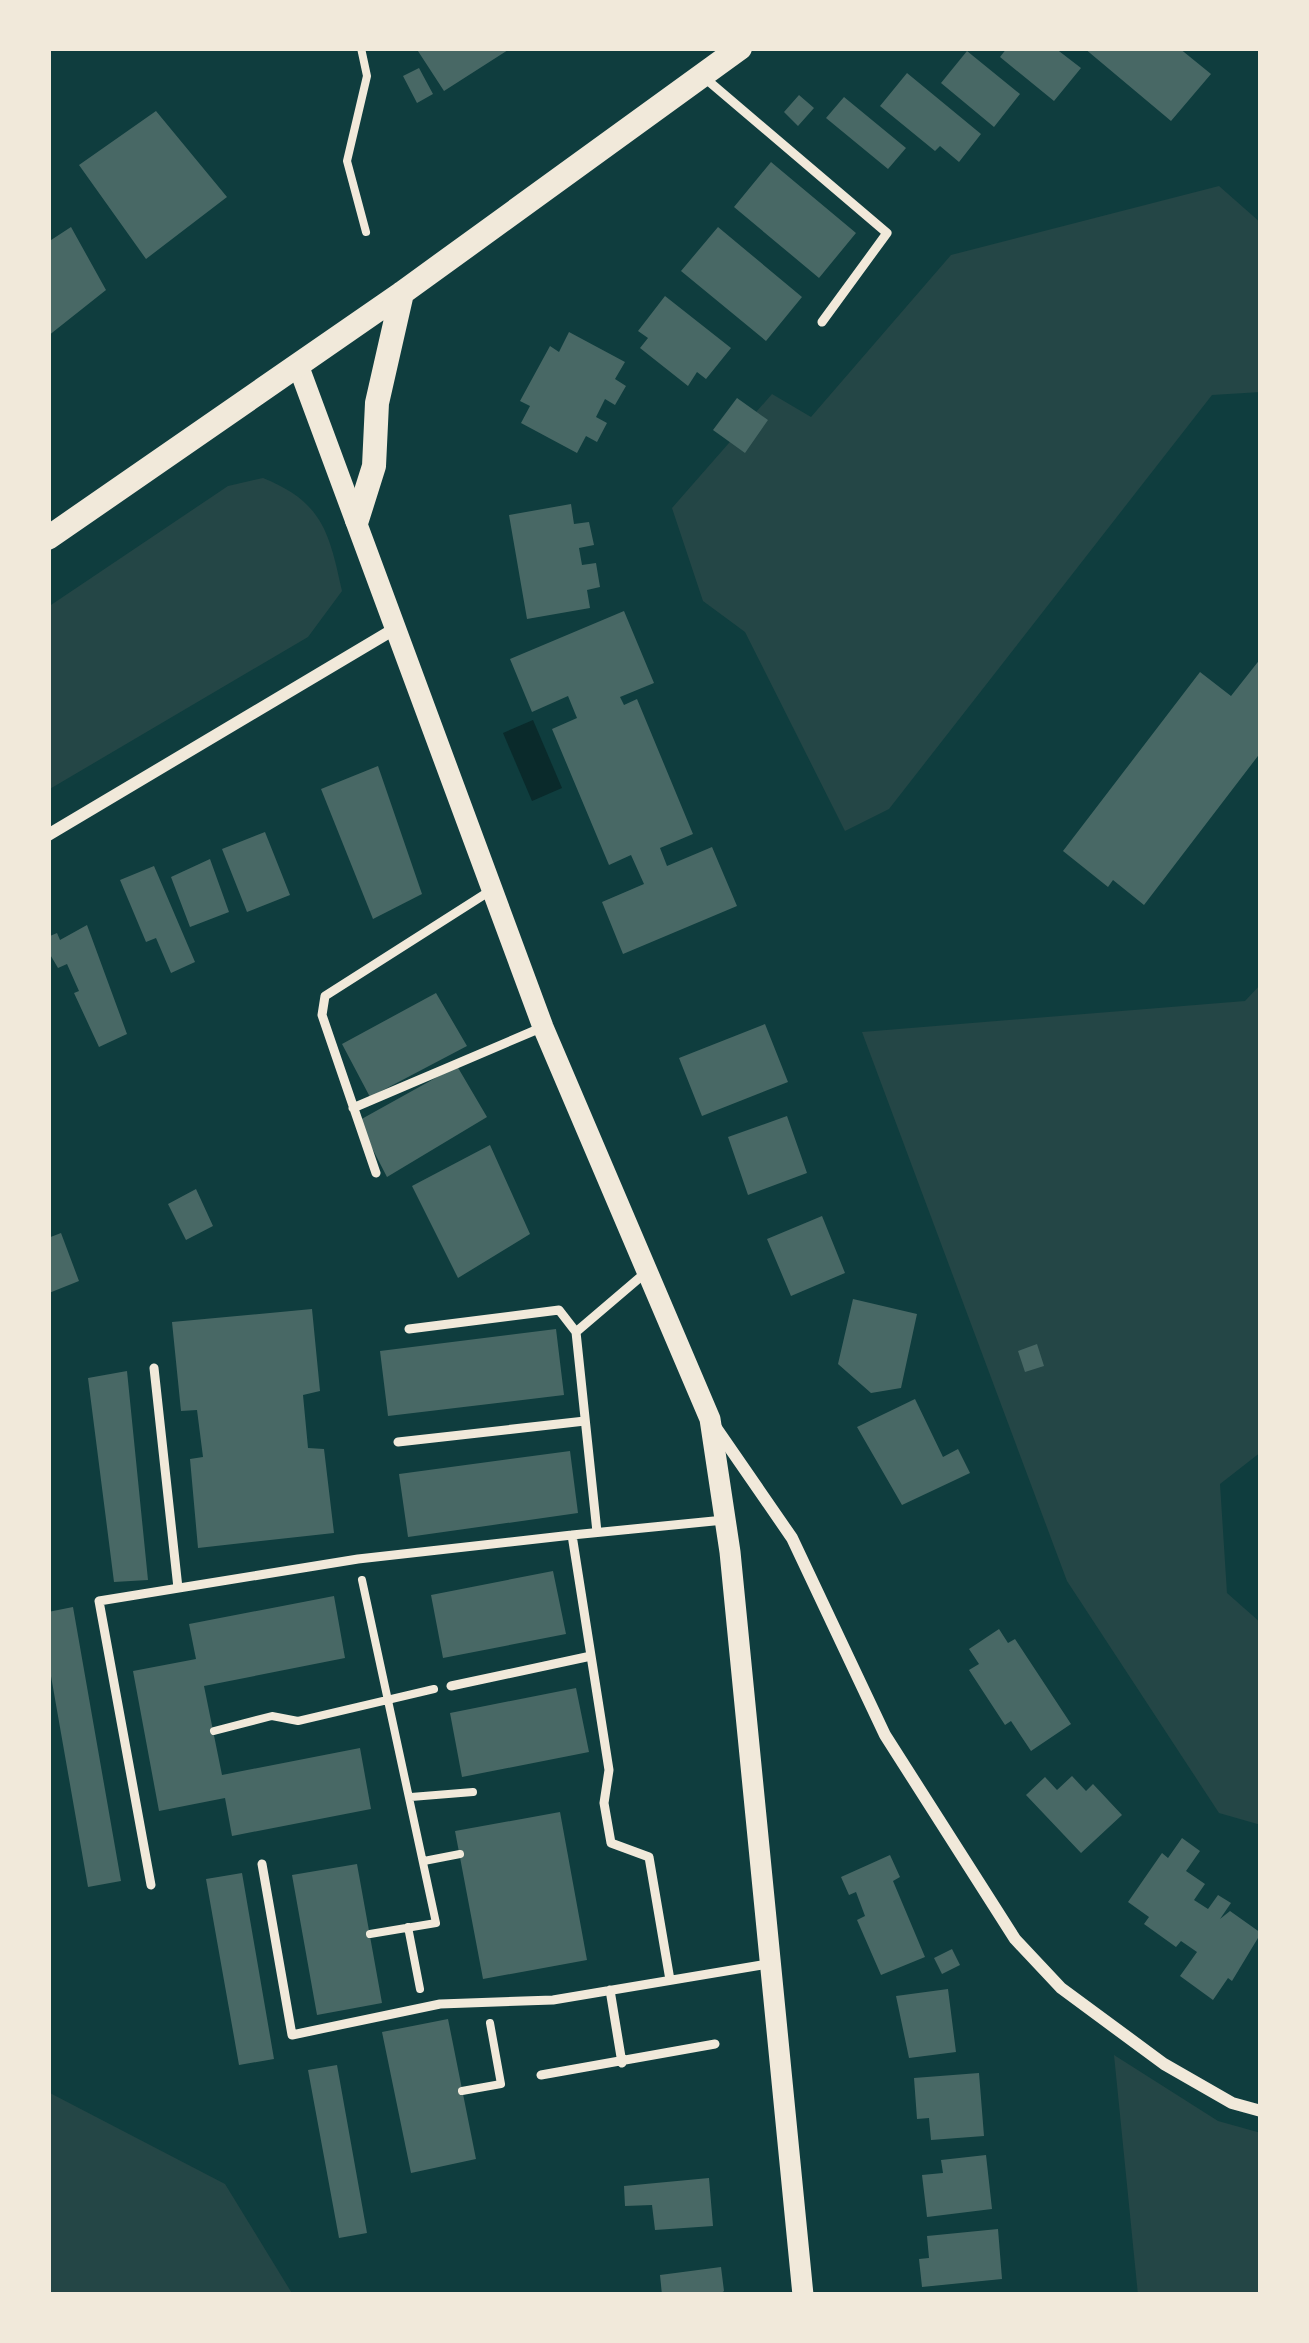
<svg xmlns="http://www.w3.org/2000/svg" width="1309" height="2343" viewBox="0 0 1309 2343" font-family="Merriweather,serif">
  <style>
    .green { fill: #244646 }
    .water { fill: #0a2a2b }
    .building { fill: #486865 }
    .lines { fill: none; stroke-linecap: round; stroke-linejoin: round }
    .path { stroke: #f1e9da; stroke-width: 8 }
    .service { stroke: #f1e9da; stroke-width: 9 }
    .minor { stroke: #f1e9da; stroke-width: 12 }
    .tertiary { stroke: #f1e9da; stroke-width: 21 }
    .secondary { stroke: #f1e9da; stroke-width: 24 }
  </style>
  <rect width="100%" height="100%" fill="#0f3d3e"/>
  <path class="green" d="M 1219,186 L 1261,223 L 1261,392 L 1212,395 L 889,809 L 845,831 L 745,632 L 703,601 L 672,508 L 772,394 L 811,417 L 951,255 Z
    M 263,478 C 322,502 329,531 342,591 L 308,637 L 48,790 L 48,607 L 228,486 Z
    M 1261,984 L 1261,1452 L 1220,1484 L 1227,1593 L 1261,1623 L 1261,1825 L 1219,1813 L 1067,1581 L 862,1032 L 1245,1001 Z
    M 1114,2055 L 1218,2121 L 1261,2133 L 1261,2295 L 1138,2295 Z
    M 48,2092 L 225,2184 L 293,2295 L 48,2295 Z"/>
  <path class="water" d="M 533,720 L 562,788 L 532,801 L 503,733 Z"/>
  <path class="building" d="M 416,48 L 511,48 L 444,91 Z
    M 1007,48 L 1055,48 L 1081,68 L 1054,101 L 1000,57 Z
    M 1084,48 L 1179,48 L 1211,74 L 1171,121 Z
    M 967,51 L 1020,94 L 994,127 L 941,83 Z
    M 419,68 L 433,94 L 417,103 L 403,76 Z
    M 907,73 L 981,134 L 959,162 L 940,146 L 935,151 L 880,106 Z
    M 799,95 L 814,108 L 798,126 L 784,112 Z
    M 844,97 L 906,148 L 888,169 L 826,118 Z
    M 156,111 L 227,197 L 146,259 L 79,165 Z
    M 771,162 L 856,233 L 819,278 L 734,207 Z
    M 71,227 L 106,290 L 48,336 L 48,242 Z
    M 718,227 L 802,297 L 766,341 L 681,271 Z
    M 665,296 L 731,348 L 706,379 L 697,372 L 688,386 L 640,348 L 648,338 L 638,331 Z
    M 569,332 L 625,362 L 615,379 L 626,386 L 615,405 L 605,399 L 596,417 L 607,423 L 597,442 L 586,436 L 577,453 L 521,423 L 530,406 L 520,401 L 550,346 L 559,352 Z
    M 737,398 L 768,420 L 745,453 L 713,430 Z
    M 571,504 L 574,524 L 589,522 L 594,545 L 579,548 L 582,565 L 596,563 L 600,587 L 587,590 L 590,608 L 527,619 L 509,515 Z
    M 624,611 L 654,683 L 620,697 L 624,705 L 637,699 L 693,834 L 660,848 L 667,866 L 712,847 L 737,906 L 623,954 L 602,902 L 644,884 L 631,855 L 609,865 L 552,729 L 577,718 L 568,696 L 532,712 L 510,659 Z
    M 1261,658 L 1261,752 L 1144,905 L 1113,880 L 1108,887 L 1063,851 L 1200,672 L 1231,696 Z
    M 378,766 L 422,894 L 373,919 L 321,789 Z
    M 265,832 L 290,895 L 247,912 L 222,849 Z
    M 210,859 L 229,912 L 190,927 L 171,877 Z
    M 154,866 L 195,962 L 171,973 L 156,938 L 146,942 L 120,880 Z
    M 87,925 L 127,1034 L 99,1047 L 74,993 L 79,991 L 67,964 L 58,968 L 48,951 L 50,936 L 57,933 L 60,940 Z
    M 436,993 L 467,1046 L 370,1097 L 342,1044 Z
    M 765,1024 L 788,1082 L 702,1116 L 679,1058 Z
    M 457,1066 L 487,1117 L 387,1177 L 358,1121 Z
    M 787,1116 L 807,1173 L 748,1195 L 728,1137 Z
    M 490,1145 L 530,1234 L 458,1278 L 412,1186 Z
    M 196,1189 L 213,1226 L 186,1240 L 168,1204 Z
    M 822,1216 L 845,1273 L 791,1296 L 767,1239 Z
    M 61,1233 L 79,1281 L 49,1293 L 48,1238 Z
    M 853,1299 L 917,1314 L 901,1388 L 871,1393 L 838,1364 Z
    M 312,1309 L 320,1391 L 303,1395 L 308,1448 L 324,1449 L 334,1533 L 198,1548 L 190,1459 L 203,1457 L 197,1410 L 181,1411 L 172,1322 Z
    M 556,1329 L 564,1395 L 388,1416 L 380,1351 Z
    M 1037,1344 L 1044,1366 L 1025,1372 L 1018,1351 Z
    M 127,1371 L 148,1580 L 114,1582 L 88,1378 Z
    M 915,1399 L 943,1457 L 958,1449 L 970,1473 L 902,1505 L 857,1427 Z
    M 570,1451 L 578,1513 L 408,1537 L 399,1474 Z
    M 553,1571 L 566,1634 L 443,1658 L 431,1595 Z
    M 334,1596 L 345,1658 L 204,1686 L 222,1775 L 360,1748 L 371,1809 L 232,1836 L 225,1798 L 159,1811 L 133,1671 L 196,1659 L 189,1624 Z
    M 73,1607 L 121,1881 L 88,1887 L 48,1659 L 48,1612 Z
    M 999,1629 L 1008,1643 L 1015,1639 L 1071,1724 L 1031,1751 L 1011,1721 L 1005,1725 L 969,1670 L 979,1664 L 969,1649 Z
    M 576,1688 L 589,1752 L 462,1777 L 450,1713 Z
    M 1072,1776 L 1086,1791 L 1093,1784 L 1122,1815 L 1081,1853 L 1026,1795 L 1045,1777 L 1057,1790 Z
    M 560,1812 L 587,1960 L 483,1979 L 455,1831 Z
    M 1182,1838 L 1200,1851 L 1186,1871 L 1205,1884 L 1194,1900 L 1208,1909 L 1218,1895 L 1231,1903 L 1220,1919 L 1230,1911 L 1261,1933 L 1232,1981 L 1228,1978 L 1213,2000 L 1180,1976 L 1197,1952 L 1181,1941 L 1176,1947 L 1144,1924 L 1149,1917 L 1128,1902 L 1162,1853 L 1168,1858 Z
    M 890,1855 L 900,1877 L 893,1881 L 925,1957 L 881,1975 L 857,1920 L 865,1916 L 856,1892 L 849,1895 L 841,1877 Z
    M 357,1864 L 382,2003 L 317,2015 L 292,1875 Z
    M 242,1873 L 274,2059 L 239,2065 L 206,1879 Z
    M 952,1949 L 960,1965 L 942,1974 L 934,1958 Z
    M 948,1989 L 956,2052 L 909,2058 L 896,1996 Z
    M 448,2019 L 476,2159 L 411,2173 L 382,2032 Z
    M 337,2065 L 367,2233 L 339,2238 L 308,2070 Z
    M 979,2073 L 984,2136 L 931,2140 L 929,2118 L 917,2119 L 914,2078 Z
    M 986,2155 L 992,2209 L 927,2217 L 922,2175 L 943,2173 L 941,2160 Z
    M 709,2178 L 713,2226 L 655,2230 L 652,2205 L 625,2206 L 624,2186 Z
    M 998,2229 L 1002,2279 L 922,2287 L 919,2259 L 929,2258 L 927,2236 Z
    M 721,2267 L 724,2291 L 719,2295 L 662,2295 L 660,2275 Z"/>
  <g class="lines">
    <path class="path" d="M 361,48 L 367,76 L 347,161 L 366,232
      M 362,1580 L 436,1923 L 370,1934
      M 214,1731 L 272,1716 L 298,1721 L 434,1689
      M 411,1797 L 473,1792
      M 424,1861 L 460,1854
      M 408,1927 L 420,1989
      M 462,2091 L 501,2084 L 490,2023"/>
    <path class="service" d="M 706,79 L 887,233 L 822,322
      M 353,1108 L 543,1027
      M 376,1173 L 322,1015 L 325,996 L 493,889
      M 409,1329 L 559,1310 L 576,1332 L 597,1532
      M 576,1332 L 644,1274
      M 154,1368 L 178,1588
      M 398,1442 L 585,1421
      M 451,1686 L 591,1656
      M 262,1864 L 292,2035 L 440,2004 L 553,2000 L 768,1964
      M 151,1885 L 99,1601 L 358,1559 L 572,1535
      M 670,1980 L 649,1857 L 611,1843 L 604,1803 L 609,1770 L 572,1535 L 724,1520
      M 610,1990 L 622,2063
      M 541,2075 L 715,2044"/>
    <path class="minor" d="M 48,835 L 396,628
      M 714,1425 L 792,1538 L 885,1735 L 1015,1939 L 1061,1988 L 1164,2064 L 1232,2103 L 1261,2111"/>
    <path class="tertiary" d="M 298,365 L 543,1027 L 710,1419 L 730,1552 L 803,2295"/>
    <path class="secondary" d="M 357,520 L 374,466 L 377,403 L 402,293
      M 48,538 L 402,293 L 740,48"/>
  </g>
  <rect width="1309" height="2343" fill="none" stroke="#f1e9da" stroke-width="102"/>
</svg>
